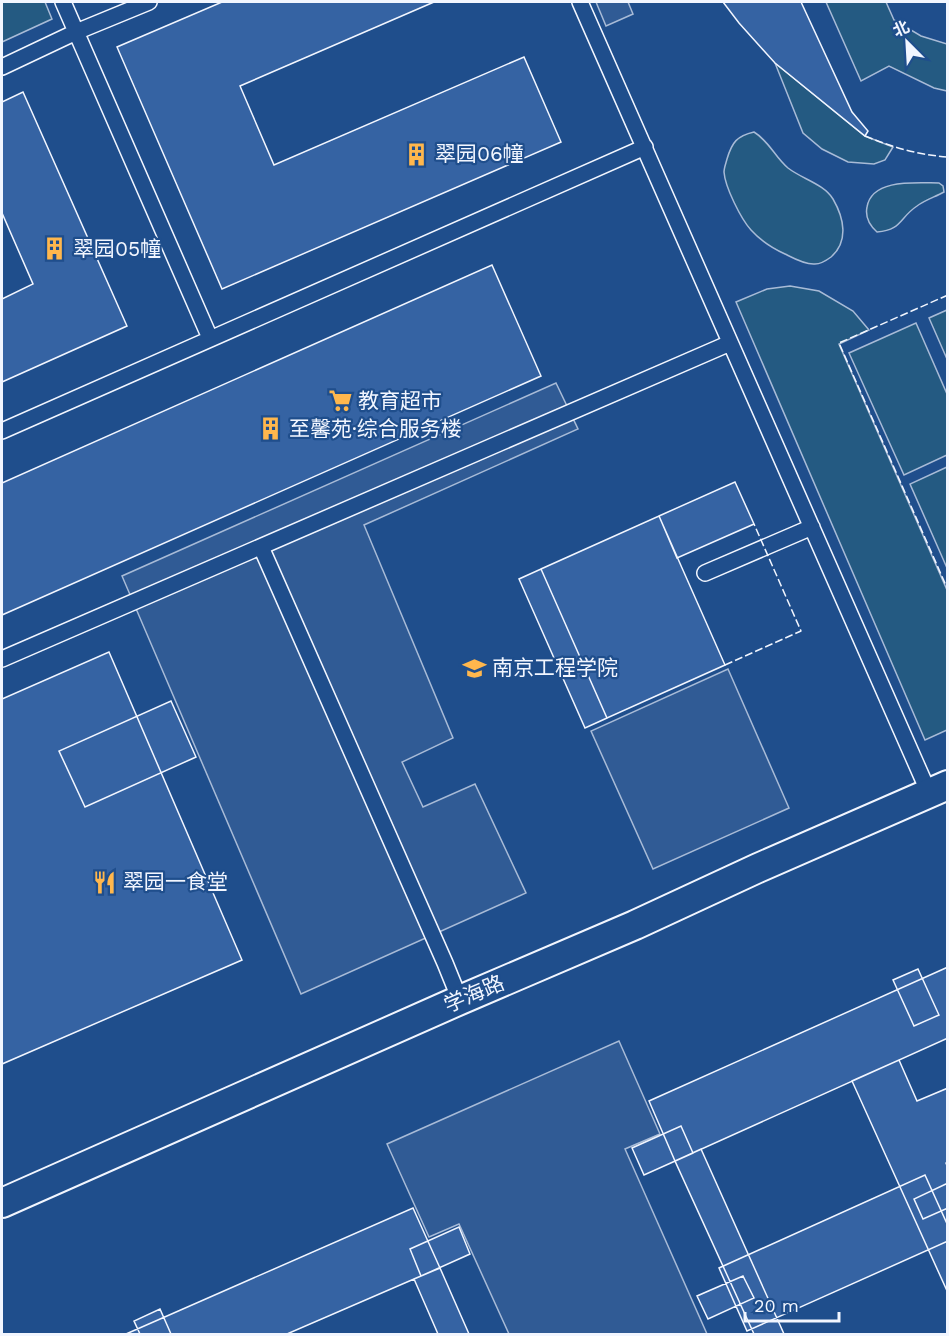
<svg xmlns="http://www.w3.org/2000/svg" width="949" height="1336" viewBox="0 0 949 1336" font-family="'Work Sans','Noto Sans SC',sans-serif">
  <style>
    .green { fill: #245a82; stroke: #a8bbd7; stroke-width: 1.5 }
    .parking { fill: #305b95; stroke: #a8bbd7; stroke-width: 1.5 }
    .building { fill: #3563a3; stroke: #f2f6ff; stroke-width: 1.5 }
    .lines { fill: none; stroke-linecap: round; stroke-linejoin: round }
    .service-casing { stroke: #f2f6ff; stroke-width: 18 }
    .minor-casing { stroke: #f2f6ff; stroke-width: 32 }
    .service { stroke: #1f4e8c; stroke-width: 15 }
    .minor { stroke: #1f4e8c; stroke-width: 28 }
    .fence { stroke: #f2f6ff; stroke-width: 1.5; stroke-dasharray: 8 3; stroke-linecap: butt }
    .labels { text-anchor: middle; stroke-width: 4.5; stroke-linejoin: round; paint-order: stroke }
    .poi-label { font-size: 21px; fill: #f2f6ff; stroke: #1f4e8c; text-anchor: start }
    .street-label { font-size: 21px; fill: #f2f6ff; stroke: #1f4e8c }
  </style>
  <rect width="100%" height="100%" fill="#1f4e8c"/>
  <path class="green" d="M 2,2 L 45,2 L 52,19 L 2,42 Z
    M 826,2 L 886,2 L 894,20 L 921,36 L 947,44 L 947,91 L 934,88 L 889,66 L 861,81 Z
    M 775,63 L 865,136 L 893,147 L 885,160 L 874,164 L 848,162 L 822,149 L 803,133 Z
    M 754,132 C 769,141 775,157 788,168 C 802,179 824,184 833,199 C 844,218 849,241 831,257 C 827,260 820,264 815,264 C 805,265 793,258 785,254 C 772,248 760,240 751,230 C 741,219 725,187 724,172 C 724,168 726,163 727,159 C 732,142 737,136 754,132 Z
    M 939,183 L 943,186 L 944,192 C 935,197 925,200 917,206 C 899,218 902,230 877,232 C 869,225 865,217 867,207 C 872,178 917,183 939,183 Z
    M 790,286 L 819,291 L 853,311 L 869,330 L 839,344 L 947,590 L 947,730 L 925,740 L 736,302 L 767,289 Z
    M 947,310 L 947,359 L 929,318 Z
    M 916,323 L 947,394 L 947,455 L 904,475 L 849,353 Z
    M 947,467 L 947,568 L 910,484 Z"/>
  <path class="parking" d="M 596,2 L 628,2 L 633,14 L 606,26 Z
    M 556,383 L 578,429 L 364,525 L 453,738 L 402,762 L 423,807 L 475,784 L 526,893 L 301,994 L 122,576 Z
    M 728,669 L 789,808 L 653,869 L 591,731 Z
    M 619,1041 L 660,1134 L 625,1149 L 707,1334 L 509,1334 L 459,1224 L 429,1237 L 387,1144 Z"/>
  <path class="building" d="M 222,2 L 434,2 L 240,86 L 274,165 L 524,57 L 561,142 L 222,289 L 117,47 Z
    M 723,2 L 801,2 L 852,112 L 868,131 L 865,136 L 775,63 L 739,23 Z
    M 23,92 L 127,326 L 2,382 L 2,299 L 33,284 L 2,213 L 2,102 Z
    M 492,265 L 541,376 L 2,615 L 2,483 Z
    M 735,482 L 754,524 L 677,558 L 659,516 Z
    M 659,516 L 725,665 L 607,718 L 541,569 Z
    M 541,569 L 607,718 L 585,728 L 519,579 Z
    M 109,652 L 242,960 L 2,1064 L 2,699 Z
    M 171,701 L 196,757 L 85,807 L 59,751 Z
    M 948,967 L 948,1038 L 675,1161 L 649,1101 Z
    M 918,969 L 939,1015 L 914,1026 L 893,980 Z
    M 899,1060 L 917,1101 L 948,1088 L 948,1162 L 946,1163 L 948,1168 L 948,1293 L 852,1081 Z
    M 681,1126 L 693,1153 L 644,1175 L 632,1148 Z
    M 701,1149 L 784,1334 L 754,1334 L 675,1161 Z
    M 925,1175 L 948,1226 L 948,1241 L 747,1331 L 719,1268 Z
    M 948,1183 L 948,1208 L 923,1219 L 914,1199 Z
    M 413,1208 L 440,1268 L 414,1279 L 287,1334 L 126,1334 Z
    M 459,1227 L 470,1254 L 421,1276 L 410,1249 Z
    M 440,1268 L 458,1309 L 469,1334 L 438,1334 L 414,1279 Z
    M 743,1276 L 754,1298 L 708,1319 L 697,1296 Z
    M 160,1309 L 171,1334 L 140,1334 L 134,1321 Z"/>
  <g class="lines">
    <defs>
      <path id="service" d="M 63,2 L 210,338
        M 580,2 L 929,793
        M 2,67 L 76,32 L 149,2
        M 2,431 L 645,147
        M 261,547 L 445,963 L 460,1000
        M 705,573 L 812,527
        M 2,659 L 730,343"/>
      <path id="minor" d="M 2,1203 L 460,1000 L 635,925 L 758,868 L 948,785"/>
    </defs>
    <use href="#service" class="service-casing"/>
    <use href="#minor" class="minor-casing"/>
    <use href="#service" class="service"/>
    <use href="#minor" class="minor"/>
    <path class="fence" d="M 865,136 C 892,147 918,155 948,157
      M 948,295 L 839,343 L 948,590
      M 725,665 L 801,631 L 754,524"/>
  </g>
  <defs>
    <symbol id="building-bare" viewBox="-9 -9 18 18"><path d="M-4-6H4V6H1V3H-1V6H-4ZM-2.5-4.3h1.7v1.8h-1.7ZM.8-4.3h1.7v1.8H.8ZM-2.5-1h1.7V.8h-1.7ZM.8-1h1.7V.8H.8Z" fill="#ffb74d" stroke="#1f4e8c" stroke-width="2.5" paint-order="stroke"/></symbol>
    <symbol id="supermarket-bare" viewBox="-9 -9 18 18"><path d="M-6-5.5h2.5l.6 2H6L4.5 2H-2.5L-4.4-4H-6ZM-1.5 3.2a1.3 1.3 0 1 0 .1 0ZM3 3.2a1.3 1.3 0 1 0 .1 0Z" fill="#ffb74d" stroke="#1f4e8c" stroke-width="2.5" paint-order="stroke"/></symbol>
    <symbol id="university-bare" viewBox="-9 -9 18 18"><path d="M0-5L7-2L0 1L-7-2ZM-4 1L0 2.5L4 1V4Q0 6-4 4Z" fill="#ffb74d" stroke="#1f4e8c" stroke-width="2.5" paint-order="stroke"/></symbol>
    <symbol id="restaurant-bare" viewBox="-9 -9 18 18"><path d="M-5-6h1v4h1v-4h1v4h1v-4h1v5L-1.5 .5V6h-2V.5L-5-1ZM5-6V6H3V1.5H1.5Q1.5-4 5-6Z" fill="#ffb74d" stroke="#1f4e8c" stroke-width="2.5" paint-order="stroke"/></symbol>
  </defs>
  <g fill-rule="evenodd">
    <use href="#building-bare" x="400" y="138" width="33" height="33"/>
    <use href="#building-bare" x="38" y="232" width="33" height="33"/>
    <use href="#supermarket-bare" x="324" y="384" width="33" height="33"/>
    <use href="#building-bare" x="254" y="412" width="33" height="33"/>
    <use href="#university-bare" x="458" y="652" width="33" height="33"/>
    <use href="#restaurant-bare" x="88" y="866" width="33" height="33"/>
  </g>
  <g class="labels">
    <g class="poi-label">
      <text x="435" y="161">翠园06幢</text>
      <text x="73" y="256">翠园05幢</text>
      <text x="358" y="408">教育超市</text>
      <text x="289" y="436">至馨苑·综合服务楼</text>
      <text x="492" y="675">南京工程学院</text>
      <text x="123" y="889">翠园一食堂</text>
    </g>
    <g class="street-label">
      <text transform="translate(474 994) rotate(-23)" y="7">学海路</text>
    </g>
  </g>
  <rect width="949" height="1336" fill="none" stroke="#f2f6ff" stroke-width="6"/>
  <g transform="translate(907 42) rotate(336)" stroke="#1f4e8c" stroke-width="4.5" paint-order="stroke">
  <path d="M0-4.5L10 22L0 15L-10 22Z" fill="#f2f6ff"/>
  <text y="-9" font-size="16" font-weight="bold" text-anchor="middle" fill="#f2f6ff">北</text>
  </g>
  <path d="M745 1312v9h94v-9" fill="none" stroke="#f2f6ff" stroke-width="3"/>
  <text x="754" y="1312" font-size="18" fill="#f2f6ff" stroke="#1f4e8c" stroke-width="4.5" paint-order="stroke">20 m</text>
</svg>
